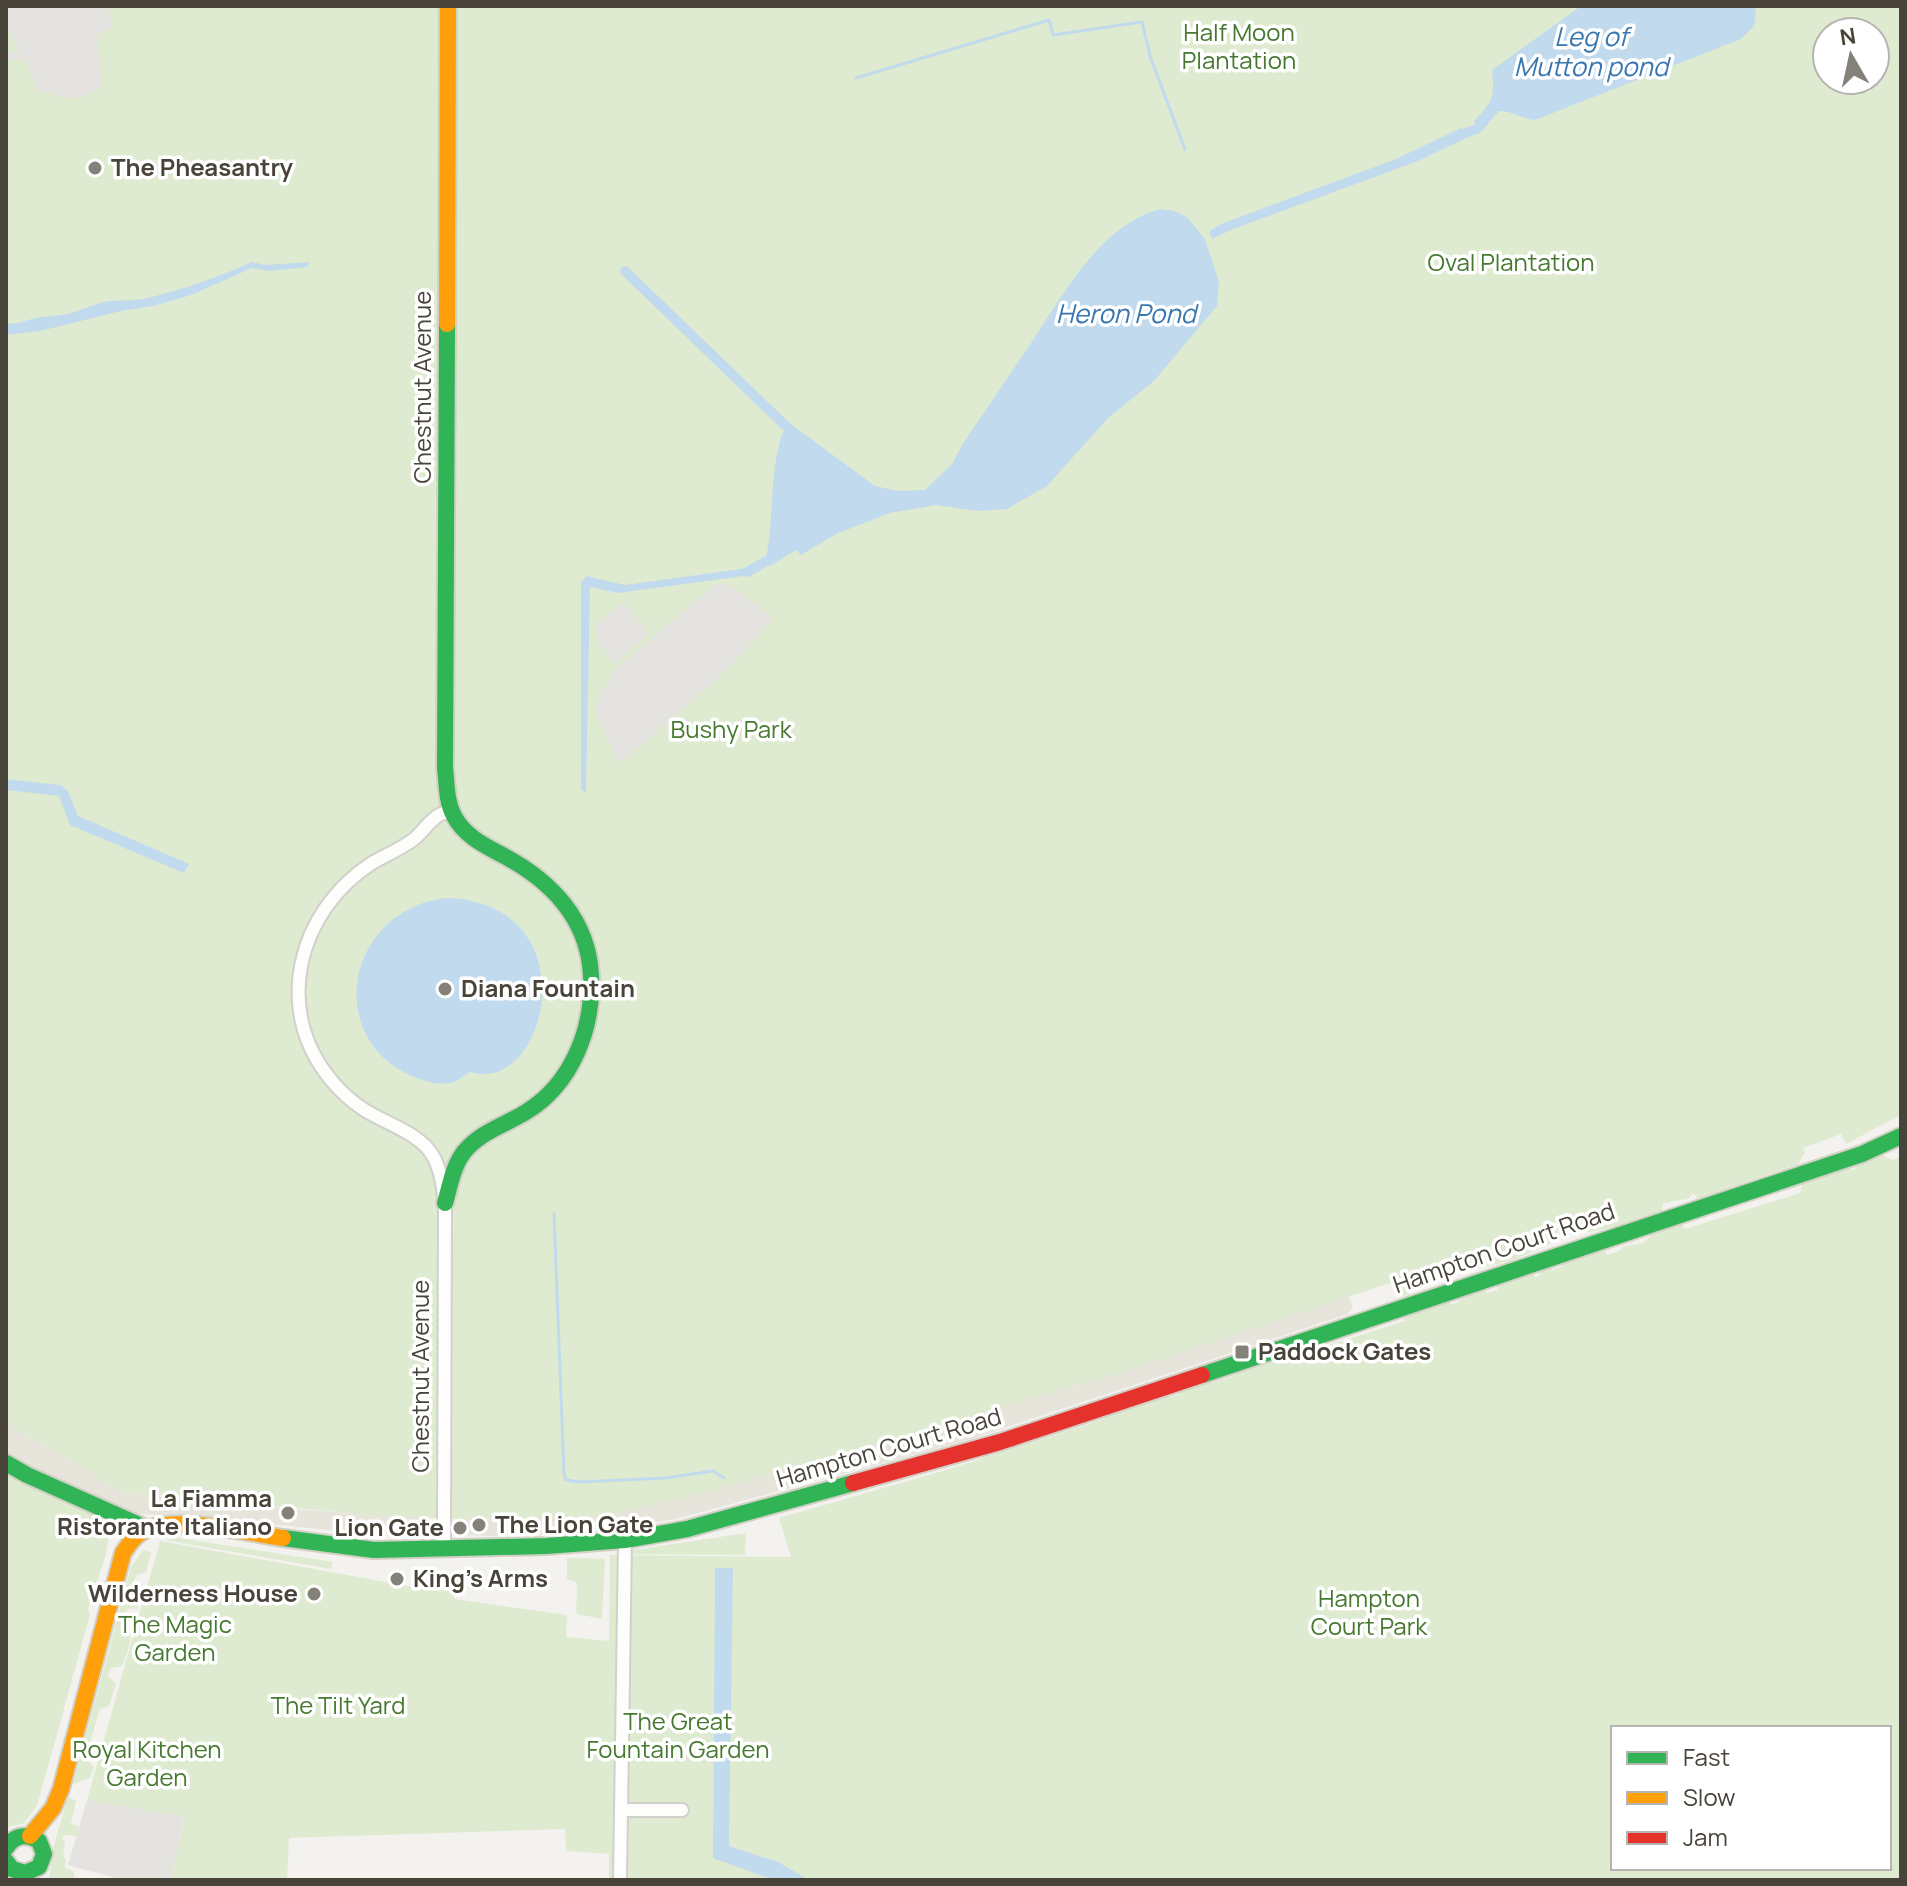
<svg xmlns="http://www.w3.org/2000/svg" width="1907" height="1886" viewBox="0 0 1907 1886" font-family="Manrope,sans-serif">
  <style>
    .residential { fill: #e7e4dc }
    .green { fill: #dfebd0; fill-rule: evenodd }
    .parking { fill: #e5e3df }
    .water { fill: #c2daed }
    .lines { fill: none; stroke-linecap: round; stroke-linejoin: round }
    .stream { stroke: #c2daed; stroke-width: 3 }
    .canal { stroke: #c2daed; stroke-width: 10 }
    .street-casing { stroke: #d1d0cc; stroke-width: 16 }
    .fast-casing { stroke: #d2cfc5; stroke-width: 20 }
    .slow-casing { stroke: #d2cfc5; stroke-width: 20 }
    .jam-casing { stroke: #d2cfc5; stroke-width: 20 }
    .street { stroke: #fdfdfc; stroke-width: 12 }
    .fast { stroke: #30b455; stroke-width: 16 }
    .slow { stroke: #ff9f0a; stroke-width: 16 }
    .jam { stroke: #e5322d; stroke-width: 16 }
    .poi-dot { fill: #848179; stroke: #fff; stroke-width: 3 }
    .labels { text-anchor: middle; stroke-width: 7; stroke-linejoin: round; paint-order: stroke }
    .park-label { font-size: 24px; fill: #46792f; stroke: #fff }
    .poi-label { font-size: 24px; font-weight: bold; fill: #49443a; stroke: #fff; text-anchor: start }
    .street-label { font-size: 24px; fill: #49443a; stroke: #fff }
    .water-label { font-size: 26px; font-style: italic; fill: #3876b0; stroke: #fff }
  </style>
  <rect width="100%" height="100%" fill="#f3f2ee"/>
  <path class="residential" d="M 1348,1296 L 1353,1307 L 1348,1314 L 968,1440 L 676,1519 L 594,1532 L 496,1536 L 460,1535 L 455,1529 L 456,1519 L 743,1481 L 1103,1378 Z
    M 6,1422 L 124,1493 L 306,1510 L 421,1517 L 422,1534 L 346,1532 L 184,1515 L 164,1516 L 125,1512 L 6,1455 Z"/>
  <path class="green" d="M 6,6 L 1901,6 L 1901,1115 L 1846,1144 L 1841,1134 L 1803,1148 L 1805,1152 L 1798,1164 L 1698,1199 L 1693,1193 L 1688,1199 L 1663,1203 L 1662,1211 L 1612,1227 L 1590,1232 L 1570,1231 L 1554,1237 L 1549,1245 L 1510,1261 L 1415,1284 L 1409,1294 L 1401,1297 L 1393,1282 L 1103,1378 L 708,1492 L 615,1514 L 570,1518 L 460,1519 L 374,1515 L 124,1493 L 6,1422 ZM 1827,32 L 1875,32 L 1875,80 L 1827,80 Z
    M 1877,1153 L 1893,1160 L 1901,1157 L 1901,1880 L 609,1880 L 609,1854 L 566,1851 L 565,1829 L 289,1838 L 287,1880 L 171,1880 L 184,1818 L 87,1800 L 160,1541 L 429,1590 L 430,1582 L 455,1582 L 454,1599 L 567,1615 L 566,1637 L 609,1641 L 610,1555 L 791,1557 L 779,1518 L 946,1470 L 1104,1419 L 1103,1414 L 1166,1395 L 1169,1397 L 1178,1395 L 1186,1385 L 1210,1380 L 1212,1383 L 1230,1377 L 1261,1361 L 1322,1344 L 1323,1347 L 1405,1321 L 1403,1317 L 1444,1297 L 1452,1305 L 1459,1301 L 1459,1293 L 1479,1285 L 1487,1293 L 1497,1290 L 1499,1278 L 1529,1267 L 1535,1277 L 1540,1275 L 1538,1267 L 1549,1263 L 1552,1270 L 1563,1266 L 1569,1255 L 1601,1245 L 1607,1255 L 1621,1250 L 1622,1247 L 1643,1243 L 1654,1233 L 1681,1222 L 1685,1229 L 1800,1193 L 1804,1179 L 1846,1167 L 1855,1170 L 1859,1160 ZM 1613,1728 L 1889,1728 L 1889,1868 L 1613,1868 Z
    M 6,1468 L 112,1521 L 106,1554 L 88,1610 L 90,1615 L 37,1806 L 24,1823 L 6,1828 Z
    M 746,1533 L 745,1555 L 626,1554 L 626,1551 Z
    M 179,1538 L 333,1562 L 331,1569 L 165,1540 Z
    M 143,1550 L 151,1552 L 146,1573 L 137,1574 L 131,1587 L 140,1599 L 137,1609 L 128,1608 L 123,1618 C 136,1637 129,1646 122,1666 L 111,1668 L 108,1675 L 116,1684 L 109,1706 L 100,1709 L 85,1758 L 94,1767 L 90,1778 L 73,1784 L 131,1567 Z
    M 567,1558 L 605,1559 L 602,1619 L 577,1614 C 574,1602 580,1592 576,1582 L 567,1579 Z
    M 68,1798 L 76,1800 L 71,1824 L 78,1826 L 77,1836 L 66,1835 L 62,1837 L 65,1843 L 63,1857 L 66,1859 L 65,1867 L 74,1872 L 74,1880 L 49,1880 L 53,1848 Z"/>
  <path class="parking" d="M 6,6 L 109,6 L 112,28 L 97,36 L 102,88 L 73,99 L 37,90 L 26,60 L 6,61 L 6,52 L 20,52 L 6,27 Z
    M 723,583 L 735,588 L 773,618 L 727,670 L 620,764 L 595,712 L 600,694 L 618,667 L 715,585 Z
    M 623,602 L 649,634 L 615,664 L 598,641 L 596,626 Z
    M 87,1800 L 184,1817 L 171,1880 L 123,1880 L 68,1865 Z"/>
  <path class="water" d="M 1581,6 L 1754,6 L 1756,13 L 1754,26 L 1741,39 L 1535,120 C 1521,119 1513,111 1499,111 L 1483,129 L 1478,128 L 1474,121 C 1493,101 1495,97 1492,70 Z
    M 1461,128 L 1466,138 L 1418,161 L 1233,229 L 1212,239 L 1209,233 L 1211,230 L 1221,224 L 1396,159 Z
    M 1160,209 L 1174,211 L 1187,217 L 1205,239 L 1219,282 L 1217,306 L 1154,381 L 1109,417 L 1047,486 L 1007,509 L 978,511 L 936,505 L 890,513 L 836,534 L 801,555 L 796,550 L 770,566 L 766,558 C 775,519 768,455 788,422 L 875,486 L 898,491 L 925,490 L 952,464 L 962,445 C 985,411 1008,377 1031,343 C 1064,294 1099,226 1160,209 Z
    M 252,262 L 266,265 L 309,262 L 308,267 L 269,271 L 252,268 L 191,295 L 153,306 L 121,311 L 40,331 L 6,335 L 6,323 C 17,325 26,320 36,318 C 46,316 57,316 67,314 C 81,311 95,303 109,301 C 123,300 139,301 152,297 C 187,288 219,277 252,262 Z
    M 758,564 L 760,569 L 744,576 L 618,593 L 590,587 L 586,792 L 581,790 L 581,583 L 586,576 L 625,585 L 748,568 Z
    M 6,779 L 60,785 L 68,791 L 78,816 L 189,864 L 184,873 L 70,825 L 59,796 L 6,790 Z
    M 446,898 C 592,902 548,1096 471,1072 C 465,1074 461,1079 456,1081 C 445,1086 430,1083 420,1079 C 322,1046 343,910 446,898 Z
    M 715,1568 L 733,1568 L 729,1846 L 778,1862 L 809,1880 L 774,1880 L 713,1858 Z"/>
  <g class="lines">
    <path class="stream" d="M 856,78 L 1049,20 L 1053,35 L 1142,22 L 1151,59 L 1185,149
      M 554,1214 L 564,1473 L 566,1480 L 579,1482 L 666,1478 L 713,1471 L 724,1478"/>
    <path class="canal" d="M 1454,138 L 1478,128 L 1485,120
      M 625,271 L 795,435
      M 747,572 L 779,554"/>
    <defs>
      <path id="street" d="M 444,1549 L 445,1203 C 443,1188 441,1170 433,1156 C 420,1133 384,1123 363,1109 C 351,1101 340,1091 331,1080 C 272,1009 298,911 372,863 C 386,855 401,849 414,839 C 423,832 430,819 441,814 C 446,812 447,813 452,814
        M 623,1810 L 682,1810
        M 620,1880 L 625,1540"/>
      <path id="fast" d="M 445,1203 C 450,1186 453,1166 464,1152 C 480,1132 505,1125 526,1112 C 572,1084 594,1028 591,975 C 588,920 552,882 506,857 C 486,846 465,837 454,816 C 446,801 447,784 445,768 L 447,324
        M 1202,1375 L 1862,1154 L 1901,1136
        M 6,1463 L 27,1475 L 146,1528
        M 283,1538 L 374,1550 L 546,1546 L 625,1540 L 687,1529 L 853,1483
        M 6,1848 C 14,1835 26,1833 39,1841 L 44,1854 L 39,1867 L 25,1873 L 12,1869 L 6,1861"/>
      <path id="slow" d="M 447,324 L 448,6
        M 30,1836 L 53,1808 L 61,1789 L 123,1553 C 129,1544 135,1535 145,1530 C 175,1515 248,1533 283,1538"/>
      <path id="jam" d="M 853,1483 L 1000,1442 L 1202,1375"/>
    </defs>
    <use href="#street" class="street-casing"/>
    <use href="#fast" class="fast-casing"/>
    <use href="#slow" class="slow-casing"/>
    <use href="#jam" class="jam-casing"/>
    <use href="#street" class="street"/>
    <use href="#fast" class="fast"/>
    <use href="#slow" class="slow"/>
    <use href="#jam" class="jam"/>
  </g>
  <g class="poi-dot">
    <circle cx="95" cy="168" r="8"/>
    <circle cx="445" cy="989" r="8"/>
    <rect x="1234" y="1344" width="16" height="16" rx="4"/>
    <circle cx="288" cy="1513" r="8"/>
    <circle cx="479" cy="1525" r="8"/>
    <circle cx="460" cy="1528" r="8"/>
    <circle cx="397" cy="1579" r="8"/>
    <circle cx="314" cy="1594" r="8"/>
  </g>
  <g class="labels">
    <g class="park-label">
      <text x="1239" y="41">Half Moon<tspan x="1239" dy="28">Plantation</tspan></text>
      <text x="1511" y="271">Oval Plantation</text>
      <text x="731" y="738">Bushy Park</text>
      <text x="1369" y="1607">Hampton<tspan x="1369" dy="28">Court Park</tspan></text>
      <text x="175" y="1633">The Magic<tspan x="175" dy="28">Garden</tspan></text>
      <text x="338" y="1714">The Tilt Yard</text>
      <text x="678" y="1730">The Great<tspan x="678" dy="28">Fountain Garden</tspan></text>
      <text x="147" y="1758">Royal Kitchen<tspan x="147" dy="28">Garden</tspan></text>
    </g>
    <g class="poi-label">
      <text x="111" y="176">The Pheasantry</text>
      <text x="461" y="997">Diana Fountain</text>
      <text x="1258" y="1360">Paddock Gates</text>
      <text x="272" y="1507" text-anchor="end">La Fiamma<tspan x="272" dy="28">Ristorante Italiano</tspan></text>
      <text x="495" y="1533">The Lion Gate</text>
      <text x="444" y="1536" text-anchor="end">Lion Gate</text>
      <text x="413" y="1587">King's Arms</text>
      <text x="298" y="1602" text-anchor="end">Wilderness House</text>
    </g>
    <g class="street-label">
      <text transform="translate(423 387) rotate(-90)" y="8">Chestnut Avenue</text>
      <text transform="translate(1504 1248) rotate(-19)" y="8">Hampton Court Road</text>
      <text transform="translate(421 1376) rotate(-90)" y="8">Chestnut Avenue</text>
      <text transform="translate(889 1448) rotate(-16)" y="8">Hampton Court Road</text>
    </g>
    <g class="water-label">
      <text x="1591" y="46">Leg of<tspan x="1591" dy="30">Mutton pond</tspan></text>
      <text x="1126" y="323">Heron Pond</text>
    </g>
  </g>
  <rect width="1907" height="1886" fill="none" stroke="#49443a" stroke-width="16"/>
  <rect x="1611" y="1726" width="280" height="144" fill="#ffffff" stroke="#b6b4b0" stroke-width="2"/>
  <rect x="1627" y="1752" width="40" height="12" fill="#30b455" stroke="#b6b4b0" stroke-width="2"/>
  <text x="1683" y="1766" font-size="24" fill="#49443a">Fast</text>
  <rect x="1627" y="1792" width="40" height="12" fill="#ff9f0a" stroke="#b6b4b0" stroke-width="2"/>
  <text x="1683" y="1806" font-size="24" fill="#49443a">Slow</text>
  <rect x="1627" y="1832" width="40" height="12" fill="#e5322d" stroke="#b6b4b0" stroke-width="2"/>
  <text x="1683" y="1846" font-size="24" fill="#49443a">Jam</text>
  <g transform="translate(1851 56) rotate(351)"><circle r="38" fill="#ffffff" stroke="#b6b4b0" stroke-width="2"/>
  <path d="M0-6L14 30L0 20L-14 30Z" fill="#848179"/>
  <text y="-12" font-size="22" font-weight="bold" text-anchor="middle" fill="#49443a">N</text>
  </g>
</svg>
